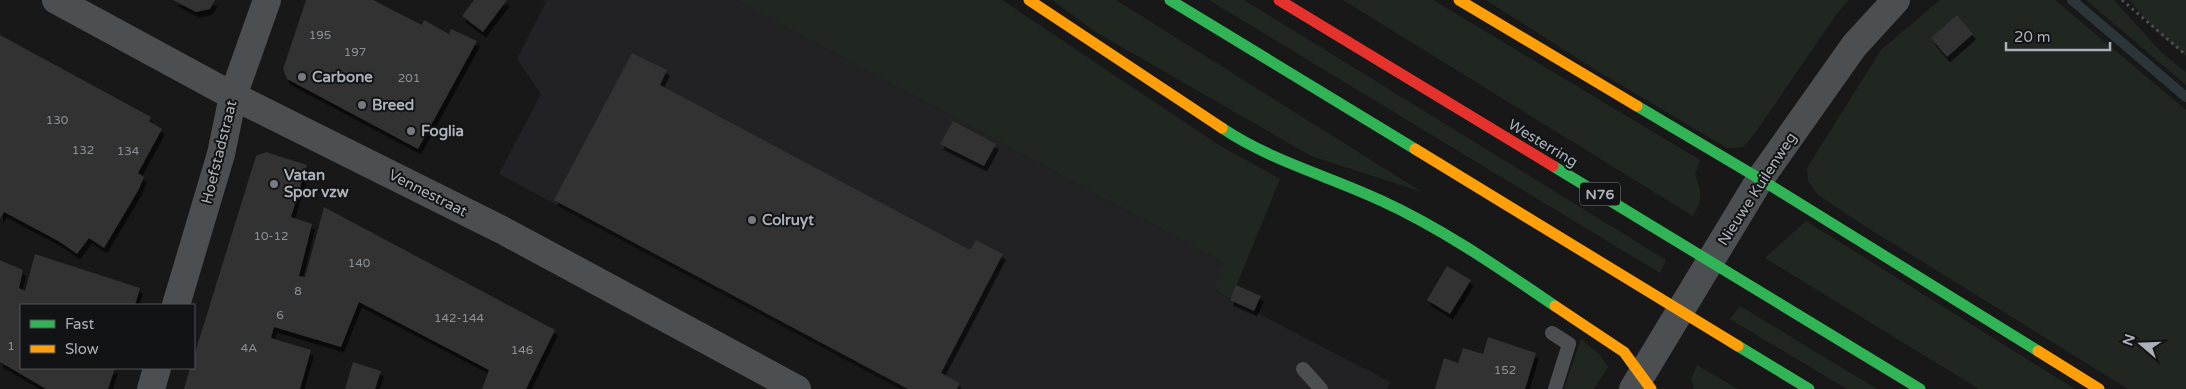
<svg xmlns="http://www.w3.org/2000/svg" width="2186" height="389" viewBox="0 0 2186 389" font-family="'Varela Round',sans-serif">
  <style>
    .built { fill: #222224 }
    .green { fill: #202720 }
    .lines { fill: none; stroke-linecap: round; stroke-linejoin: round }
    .stream { stroke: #2c363a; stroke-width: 10 }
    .building { fill: #313132; filter: url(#shadow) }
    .path { stroke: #4e4f53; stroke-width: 3; stroke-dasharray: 2.5 4; stroke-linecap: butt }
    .lane { stroke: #4c4f51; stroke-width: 14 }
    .street { stroke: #4c4f51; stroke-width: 28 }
    .fast { stroke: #30b455; stroke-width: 11 }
    .slow { stroke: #ff9f0a; stroke-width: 11 }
    .fast-bridge { stroke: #30b455; stroke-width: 11 }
    .slow-bridge { stroke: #ff9f0a; stroke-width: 11 }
    .jam-bridge { stroke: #e5322d; stroke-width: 11 }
    .poi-dot { fill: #777b81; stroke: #121314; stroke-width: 2 }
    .labels { text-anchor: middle; stroke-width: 4; stroke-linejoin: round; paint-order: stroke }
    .number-label { font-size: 12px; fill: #8c9197 }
    .shield { fill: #121314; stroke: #7c8288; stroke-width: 1 }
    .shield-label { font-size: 14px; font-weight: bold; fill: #aab1b9 }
    .poi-label { font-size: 15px; font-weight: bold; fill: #aab1b9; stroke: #121314; text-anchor: start }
    .street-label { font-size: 15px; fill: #aab1b9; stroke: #121314 }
  </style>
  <defs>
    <filter id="shadow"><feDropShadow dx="3" dy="5.5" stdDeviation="0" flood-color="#0009"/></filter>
  </defs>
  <rect width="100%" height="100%" fill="#181818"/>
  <path class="built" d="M 543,0 L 736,0 L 1224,263 L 1215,291 L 1390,382 L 1387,389 L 902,389 L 499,174 L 541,94 L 517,59 L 546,2 Z"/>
  <path class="green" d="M 736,0 L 1002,0 L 1217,144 L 1280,179 L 1231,299 L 1214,290 L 1224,263 Z
    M 1052,0 L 1116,0 L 1422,192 L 1311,156 L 1094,31 Z
    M 1209,0 L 1244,0 L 1666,260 L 1660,273 Z
    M 1343,0 L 1433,0 L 1700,160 L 1695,175 C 1703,193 1702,200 1693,216 Z
    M 1486,0 L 1849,0 L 1836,15 L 1753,136 L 1743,147 L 1727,148 L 1599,72 Z
    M 1940,0 L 2055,0 L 2186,110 L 2186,389 L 2128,389 L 1860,223 L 1818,195 L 1808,181 L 1807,168 L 1881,50 Z
    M 2086,0 L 2114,0 L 2162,53 L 2186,72 L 2186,85 Z
    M 2129,0 L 2186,0 L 2186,56 L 2156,31 Z
    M 1806,221 L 2075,389 L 1979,389 L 1765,258 Z
    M 1740,306 L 1877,389 L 1847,389 L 1730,319 Z
    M 1581,339 L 1600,355 L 1608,367 L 1594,389 L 1564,389 Z
    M 1697,365 L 1738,389 L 1694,389 L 1691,379 Z"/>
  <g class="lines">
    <path class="stream" d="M 2072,0 L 2186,97"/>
  </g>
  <path class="building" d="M 173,0 L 215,0 L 210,9 L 196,12 Z
    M 306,0 L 373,0 L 422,25 L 424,20 L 449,34 L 451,29 L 477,41 L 418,149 L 287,79 L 283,69 Z
    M 474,0 L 507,0 L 483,32 L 462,16 Z
    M 1957,15 L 1973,34 L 1947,57 L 1931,38 Z
    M 0,35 L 151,117 L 149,121 L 162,129 L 138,173 L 144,177 L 139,189 L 104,248 L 89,238 L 77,254 L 60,242 L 4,212 L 0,219 Z
    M 632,53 L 667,70 L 660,85 L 970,250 L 976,240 L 1003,254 L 941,373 L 959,383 L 957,389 L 908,389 L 554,200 Z
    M 953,121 L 996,144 L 984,166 L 940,144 Z
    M 266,152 L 307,165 L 291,217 L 312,224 L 299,276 L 305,277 L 324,207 L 555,330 L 526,389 L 482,389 L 489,370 L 359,302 L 341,347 L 274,327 L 271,338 L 311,350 L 300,389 L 184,389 L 190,368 L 194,368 L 194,356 L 256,156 Z
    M 35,254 L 140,288 L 135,305 L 21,305 L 21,368 L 115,368 L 108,389 L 46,389 L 0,362 L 0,260 L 23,270 L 19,288 L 25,291 Z
    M 1447,266 L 1471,280 L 1450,314 L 1427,300 Z
    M 1236,285 L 1261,296 L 1254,311 L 1230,300 Z
    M 1488,337 L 1536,353 L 1525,389 L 1435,389 L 1444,358 L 1458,363 L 1463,348 L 1483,354 Z
    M 353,362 L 381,371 L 375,389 L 345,389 Z"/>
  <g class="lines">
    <path class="path" d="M 2122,0 L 2186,55"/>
    <path class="lane" d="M 1552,333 L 1569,344 L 1555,389
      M 1303,369 L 1321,389"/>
    <path class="street" d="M 56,0 L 233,96 L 504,231 L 797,389
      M 176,305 L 221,154 L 233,96 L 267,0
      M 151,389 L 157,368
      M 1633,389 L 1760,179 L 1854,46 L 1896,0"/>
    <path class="fast" d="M 1637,106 L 1760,179 L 2038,351
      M 1222,128 C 1271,161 1329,176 1382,201 C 1443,229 1499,268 1555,306"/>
    <path class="slow" d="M 1029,0 L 1222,128
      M 1459,0 L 1637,106
      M 1555,306 L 1624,352 L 1651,389
      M 2038,351 L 2099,389"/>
    <path class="fast-bridge" d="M 1170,0 L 1415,149
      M 1553,166 L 1920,389
      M 1738,346 L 1809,389"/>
    <path class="slow-bridge" d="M 1415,149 L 1738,346"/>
    <path class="jam-bridge" d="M 1279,0 L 1553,166"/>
  </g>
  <g class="poi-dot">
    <circle cx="302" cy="77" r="5"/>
    <circle cx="362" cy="105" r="5"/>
    <circle cx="411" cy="131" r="5"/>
    <circle cx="274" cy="184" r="5"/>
    <circle cx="752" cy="220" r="5"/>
  </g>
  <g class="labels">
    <g class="number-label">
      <text x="320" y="39">195</text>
      <text x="355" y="56">197</text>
      <text x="409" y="82">201</text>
      <text x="57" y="124">130</text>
      <text x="83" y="154">132</text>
      <text x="128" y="155">134</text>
      <text x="271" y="240">10-12</text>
      <text x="359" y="267">140</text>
      <text x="298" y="295">8</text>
      <text x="280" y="319">6</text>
      <text x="459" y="322">142-144</text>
      <text x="11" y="350">1</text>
      <text x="249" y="352">4A</text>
      <text x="522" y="354">146</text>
      <text x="1505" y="374">152</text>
    </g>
    <rect class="shield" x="1580" y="182.5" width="40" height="23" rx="4"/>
    <g class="shield-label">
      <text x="1600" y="199">N76</text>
    </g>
    <g class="poi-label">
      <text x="312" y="82">Carbone</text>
      <text x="372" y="110">Breed</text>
      <text x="421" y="136">Foglia</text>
      <text x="284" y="180">Vatan<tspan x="284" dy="17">Spor vzw</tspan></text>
      <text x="762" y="225">Colruyt</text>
    </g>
    <g class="street-label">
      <text transform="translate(1543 143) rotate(31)" y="5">Westerring</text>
      <text transform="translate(219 152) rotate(-76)" y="5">Hoefstadstraat</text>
      <text transform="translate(1757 189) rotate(-57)" y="5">Nieuwe Kuilenweg</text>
      <text transform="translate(428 193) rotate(27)" y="5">Vennestraat</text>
    </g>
  </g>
  <rect x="20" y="304" width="175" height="65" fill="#121314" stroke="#4f5256"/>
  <rect x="30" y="320" width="25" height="8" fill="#30b455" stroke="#4f5256"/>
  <text x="65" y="329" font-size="15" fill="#aab1b9">Fast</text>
  <rect x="30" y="345" width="25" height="8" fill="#ff9f0a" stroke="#4f5256"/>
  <text x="65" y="354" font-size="15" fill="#aab1b9">Slow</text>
  <g transform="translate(2141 344) rotate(289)" stroke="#121314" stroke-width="4" paint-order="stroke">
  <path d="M0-4L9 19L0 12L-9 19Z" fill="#aab1b9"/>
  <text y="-8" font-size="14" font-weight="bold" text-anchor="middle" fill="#aab1b9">N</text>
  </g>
  <path d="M2006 42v8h104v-8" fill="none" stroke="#aab1b9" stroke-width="2.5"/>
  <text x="2014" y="42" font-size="15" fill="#aab1b9" stroke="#121314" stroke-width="4" paint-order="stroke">20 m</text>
</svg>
